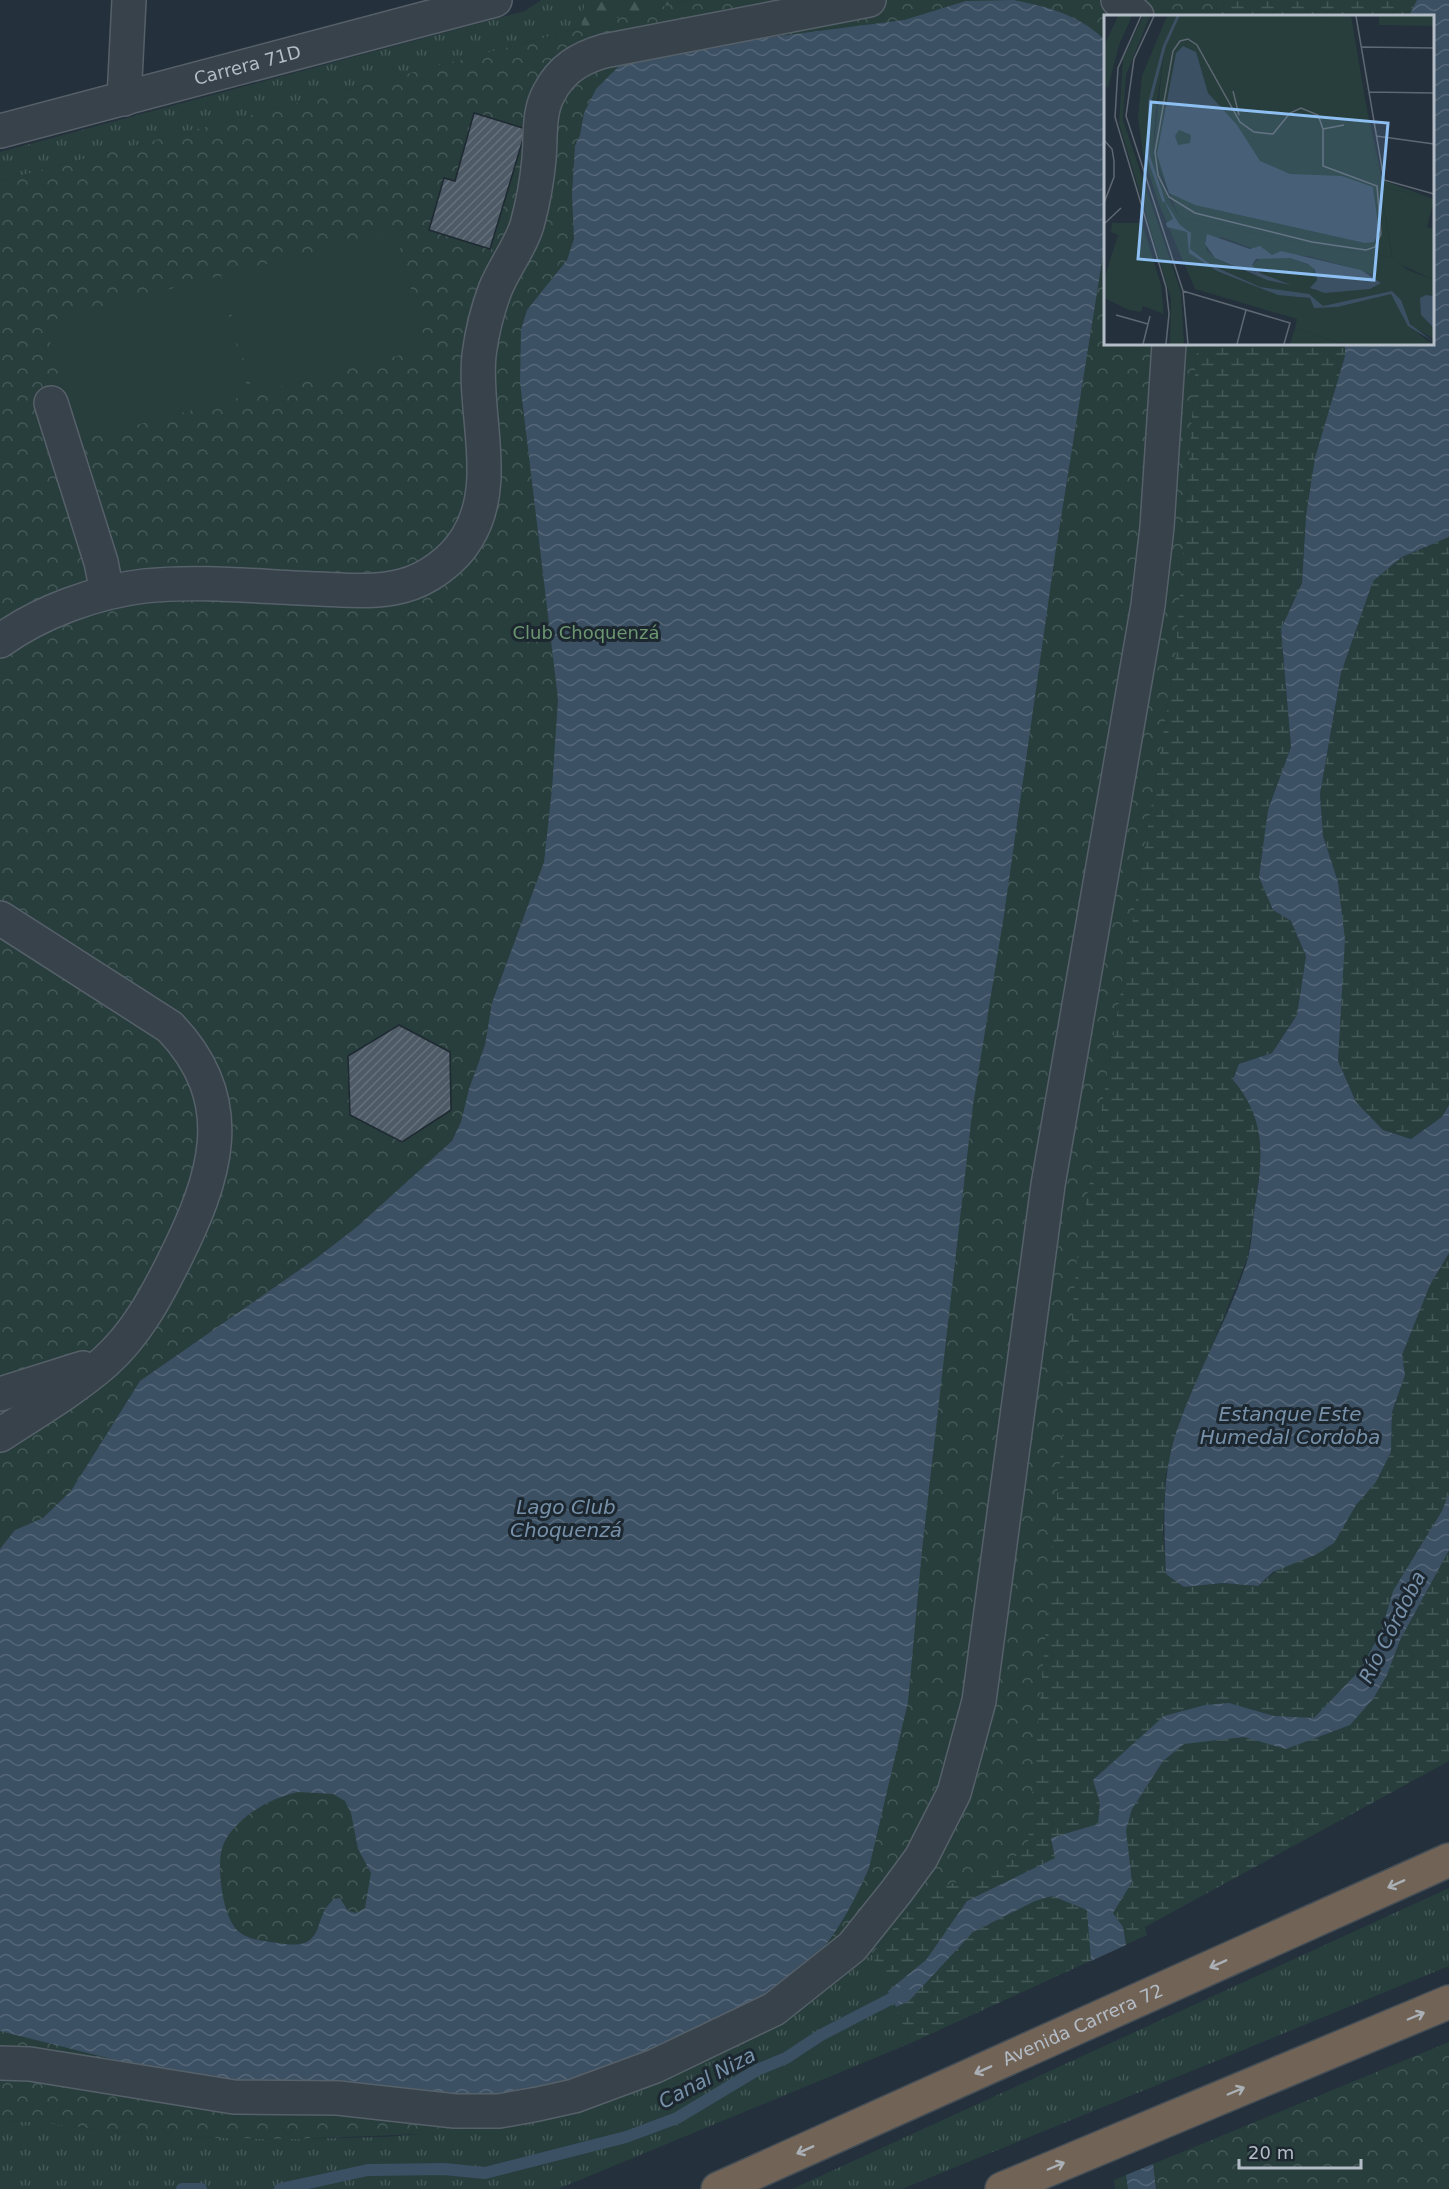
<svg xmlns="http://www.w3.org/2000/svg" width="1449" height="2189" viewBox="0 0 1449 2189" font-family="'DejaVu Sans',sans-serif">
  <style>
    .grass { fill: url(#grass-tufts) }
    .forest { fill: url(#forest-firs) }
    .wetland { fill: url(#wetland-marsh) }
    .park { fill: url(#park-crowns) }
    .pitch { fill: #273e3d }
    .water { fill: url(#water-waves); fill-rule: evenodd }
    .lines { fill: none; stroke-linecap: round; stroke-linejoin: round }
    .stream { stroke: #3b5063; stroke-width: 12 }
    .building { fill: url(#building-hatch); stroke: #1f2932; stroke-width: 1.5 }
    .minor-casing { stroke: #566069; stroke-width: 36 }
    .highway-casing { stroke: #434d56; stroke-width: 36 }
    .minor { stroke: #38424b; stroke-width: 33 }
    .highway { stroke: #716356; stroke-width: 33 }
    .oneway { stroke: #aab0b6 }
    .labels { text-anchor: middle; stroke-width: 6; stroke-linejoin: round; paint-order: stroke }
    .street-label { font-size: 18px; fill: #b4bdc7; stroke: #1d2730 }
    .park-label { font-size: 18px; fill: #6c9671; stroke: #1d2730 }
    .water-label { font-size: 20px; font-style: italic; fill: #7691a9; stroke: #1d2730 }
    .inset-river { fill: none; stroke: #3b5063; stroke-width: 3 }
    .inset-road { fill: none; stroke: #5e6873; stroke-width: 1.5 }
    .view { fill: #8ebff2; fill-opacity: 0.15; stroke: #8ebff2; stroke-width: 3 }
    .inset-edge { fill: none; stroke: #b4bdc7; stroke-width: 3 }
  </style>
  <defs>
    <pattern id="grass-tufts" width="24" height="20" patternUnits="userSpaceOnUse" patternTransform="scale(1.5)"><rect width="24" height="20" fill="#273e3d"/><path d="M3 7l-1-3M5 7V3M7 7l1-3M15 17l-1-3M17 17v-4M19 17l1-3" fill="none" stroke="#445858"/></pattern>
    <pattern id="forest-firs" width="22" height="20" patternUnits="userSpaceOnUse" patternTransform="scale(1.5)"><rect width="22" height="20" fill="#273e3d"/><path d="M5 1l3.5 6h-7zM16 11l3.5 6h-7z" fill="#445858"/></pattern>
    <pattern id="wetland-marsh" width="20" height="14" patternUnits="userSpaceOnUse" patternTransform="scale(1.5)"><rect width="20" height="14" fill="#273e3d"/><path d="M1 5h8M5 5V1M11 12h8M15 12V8" fill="none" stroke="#445858"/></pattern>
    <pattern id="park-crowns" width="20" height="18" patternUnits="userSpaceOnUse" patternTransform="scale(1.5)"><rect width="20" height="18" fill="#273e3d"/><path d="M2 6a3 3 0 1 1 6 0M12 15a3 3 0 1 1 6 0" fill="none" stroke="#445858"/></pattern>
    <pattern id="water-waves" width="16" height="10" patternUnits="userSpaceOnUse" patternTransform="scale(1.5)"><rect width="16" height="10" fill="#3b5063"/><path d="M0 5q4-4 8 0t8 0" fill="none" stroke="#556778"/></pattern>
    <pattern id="building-hatch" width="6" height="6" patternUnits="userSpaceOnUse" patternTransform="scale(1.5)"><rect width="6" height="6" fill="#4e5b67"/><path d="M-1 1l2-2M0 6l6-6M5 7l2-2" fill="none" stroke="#65717b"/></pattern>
  </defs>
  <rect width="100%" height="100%" fill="#24303b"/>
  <path class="grass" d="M 541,0 L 585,0 L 581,28 L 0,181 L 0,152 L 525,11 Z
    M 1449,1888 L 1449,1966 L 902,2189 L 792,2189 Z
    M 872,1954 L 911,2043 L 558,2189 L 0,2189 L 0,2121 L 37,2122 L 162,2137 L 293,2139 L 384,2137 L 499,2128 L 525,2122 L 783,2019 Z"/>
  <path class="forest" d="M 585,0 L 687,0 L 581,28 Z"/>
  <path class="wetland" d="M 1217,0 L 1417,0 L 1410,16 L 1216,16 Z
    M 1197,344 L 1345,344 L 1345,356 L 1306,516 L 1302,583 L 1281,629 L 1291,747 L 1268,810 L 1273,910 L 1291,921 L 1306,956 L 1297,1015 L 1272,1053 L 1240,1064 L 1233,1080 L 1249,1099 L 1259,1130 L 1261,1162 L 1248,1257 L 1204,1367 L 1166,1474 L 1163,1529 L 1166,1573 L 1184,1587 L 1223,1583 L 1258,1586 L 1356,1505 L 1376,1482 L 1391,1452 L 1392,1412 L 1405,1375 L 1402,1355 L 1430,1285 L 1449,1253 L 1449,1761 L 1145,1927 L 1147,1935 L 911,2043 L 872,1954 L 915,1902 L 944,1885 L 985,1873 L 1077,1258 L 1175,661 Z
    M 1449,537 L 1449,1105 L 1442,1117 L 1411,1139 L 1383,1130 L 1356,1102 L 1338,1061 L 1340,990 L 1338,882 L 1323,836 L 1320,794 L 1341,673 L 1373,581 L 1402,557 Z"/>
  <path class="park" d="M 687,0 L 1217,0 L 1216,16 L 1106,16 L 1106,344 L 1197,344 L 1175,661 L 1077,1258 L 1028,1844 L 1016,1856 L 985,1873 L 944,1886 L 915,1902 L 872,1954 L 783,2019 L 721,2058 L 553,2117 L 472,2132 L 293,2139 L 162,2137 L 37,2122 L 0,2121 L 0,181 Z
    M 1449,2042 L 1449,2189 L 1115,2189 L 1114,2180 Z"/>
  <path class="pitch" d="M 395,230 L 427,348 L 253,394 L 221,276 Z
    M 219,276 L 249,395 L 76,441 L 45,322 Z"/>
  <path class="water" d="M 1014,0 C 1049,7 1080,15 1106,41 L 1103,255 L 1055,555 L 1004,915 L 973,1105 L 922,1550 L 908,1702 L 869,1868 C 856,1898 835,1939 811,1961 C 756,2011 685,2040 615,2065 C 596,2072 576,2081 555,2087 C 527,2094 495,2096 465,2097 L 225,2082 L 176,2075 L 0,2031 L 0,1549 L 15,1530 L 43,1518 L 71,1491 L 140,1381 L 318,1257 L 358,1226 L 452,1141 L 461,1122 L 469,1089 L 485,1045 L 492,1003 L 544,862 L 552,789 L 558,699 L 520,382 L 521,330 L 527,310 L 567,260 L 574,239 L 572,194 L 575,146 L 580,135 L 584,113 L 596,89 L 620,65 L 638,57 L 716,44 L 904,20 L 966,1 ZM 298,1792 L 333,1794 L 345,1801 L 351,1813 L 358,1849 L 371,1873 L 365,1908 L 356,1913 L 348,1911 L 340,1898 L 334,1899 C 330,1903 325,1908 323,1914 C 318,1924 318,1938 304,1943 C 296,1946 285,1944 277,1943 C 264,1941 248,1940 238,1931 C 222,1917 215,1861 224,1843 C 237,1816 271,1798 298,1792 Z
    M 1417,0 L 1449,0 L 1449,537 L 1402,557 L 1373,581 L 1341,673 L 1320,794 L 1323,836 L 1338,882 L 1345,939 L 1338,1061 L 1356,1102 L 1383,1130 L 1411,1139 L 1442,1117 L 1449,1105 L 1449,1253 L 1430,1285 L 1402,1355 L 1405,1375 L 1392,1412 L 1391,1452 L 1376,1482 L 1356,1505 L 1334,1543 L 1315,1555 L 1273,1572 L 1258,1586 L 1223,1583 L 1184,1587 L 1166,1574 C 1164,1526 1161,1476 1177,1430 C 1197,1371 1230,1317 1248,1258 C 1252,1244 1252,1227 1254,1213 C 1262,1162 1269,1122 1233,1080 L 1239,1064 L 1272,1053 L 1297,1015 L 1306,956 L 1291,921 L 1273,910 L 1259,877 L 1268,810 L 1291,747 L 1281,629 L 1302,583 L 1306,516 L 1315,458 L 1345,356 L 1345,344 L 1432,344 L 1432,16 L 1409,16 Z
    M 1449,1493 L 1449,1550 L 1400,1640 L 1387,1675 L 1373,1699 L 1350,1725 L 1286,1749 L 1244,1737 L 1184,1744 L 1163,1761 L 1132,1809 L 1126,1830 L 1132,1882 L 1113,1913 L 1123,1927 L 1126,1945 L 1091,1961 L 1087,1910 L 1052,1896 L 1035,1901 L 973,1932 L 909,2001 L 896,2007 L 888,1991 L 926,1960 L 967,1901 L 1055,1858 L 1051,1838 L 1098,1824 L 1100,1803 L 1093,1780 L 1164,1716 L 1205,1705 L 1229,1703 L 1274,1716 L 1314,1718 L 1360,1670 L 1381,1632 L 1393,1591 L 1442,1511 Z
    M 1153,2164 L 1156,2189 L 1128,2189 L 1126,2175 Z"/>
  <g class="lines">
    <path class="stream" d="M 182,2189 L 201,2189
      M 280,2189 L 368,2170 L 444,2169 L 485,2173 L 626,2137 L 677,2118 L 757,2070 L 786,2058 L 821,2035 L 904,1992"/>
  </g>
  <path class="building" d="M 474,113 L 526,129 L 490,249 L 429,230 L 444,178 L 455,181 Z
    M 399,1025 L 450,1052 L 451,1110 L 402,1142 L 350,1115 L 348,1056 Z"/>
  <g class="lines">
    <defs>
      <g id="minor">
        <path d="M 1118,0 L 1137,16"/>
        <path d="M 124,99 L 129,0"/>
        <path id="s1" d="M 0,131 L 495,0"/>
        <path d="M 51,403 L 101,562 L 107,592"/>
        <path d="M 0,641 C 40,612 95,592 144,586 C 201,580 262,587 319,589 C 347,590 375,593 402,586 C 427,580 454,560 467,538 C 501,484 473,413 479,355 C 482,332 487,311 495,290 C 504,267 520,248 527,225 C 533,203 537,181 539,159 C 541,137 538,112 549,93 C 561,69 580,58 604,51 L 869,0"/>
        <path d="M 0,918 L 170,1027 C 242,1102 215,1179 174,1261 C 155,1299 136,1334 105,1362 C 73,1390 35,1412 0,1435"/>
        <path d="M 0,1394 L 83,1368"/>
        <path d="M 0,2063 L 30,2064 L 234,2097 L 338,2098 L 455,2111 L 499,2111 L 538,2104 L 574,2096 L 655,2066 L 774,2009 L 852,1947 L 896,1892 L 921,1858 L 954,1793 L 979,1701 L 1048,1185 L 1148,605 L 1157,527 L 1169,344"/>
      </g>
      <g id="highway">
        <path id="s2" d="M 718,2189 L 1449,1860"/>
        <path d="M 1002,2189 L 1449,2002"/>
      </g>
    </defs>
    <use href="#minor" class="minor-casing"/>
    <use href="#highway" class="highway-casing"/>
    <use href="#minor" class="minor"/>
    <use href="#highway" class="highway"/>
  </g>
  <defs><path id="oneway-shaft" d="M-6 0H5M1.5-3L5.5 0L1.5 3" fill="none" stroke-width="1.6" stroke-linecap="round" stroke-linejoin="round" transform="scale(1.5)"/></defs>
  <g class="oneway">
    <use href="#oneway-shaft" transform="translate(1396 1884) rotate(156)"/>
    <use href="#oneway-shaft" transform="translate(1218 1964) rotate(156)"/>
    <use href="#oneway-shaft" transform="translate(1416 2016) rotate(-23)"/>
    <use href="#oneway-shaft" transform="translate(983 2070) rotate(156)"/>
    <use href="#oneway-shaft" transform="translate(1236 2091) rotate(-23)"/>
    <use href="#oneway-shaft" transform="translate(805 2150) rotate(156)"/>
    <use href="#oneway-shaft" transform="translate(1056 2166) rotate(-23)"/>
  </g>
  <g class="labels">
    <g class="street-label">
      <text dy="6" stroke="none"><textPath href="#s1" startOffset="256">Carrera 71D</textPath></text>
      <text dy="6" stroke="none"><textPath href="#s2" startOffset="400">Avenida Carrera 72</textPath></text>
    </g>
    <g class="park-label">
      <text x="586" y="639">Club Choquenzá</text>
    </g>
    <g class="water-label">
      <text x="1290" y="1421">Estanque Este<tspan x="1290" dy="23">Humedal Cordoba</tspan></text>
      <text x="566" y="1514">Lago Club<tspan x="566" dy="23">Choquenzá</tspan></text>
      <text transform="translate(1392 1627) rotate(-63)" y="7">Río Córdoba</text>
      <text transform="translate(707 2078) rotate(-28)" y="7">Canal Niza</text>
    </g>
  </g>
  <g transform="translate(1104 15)">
    <rect width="330" height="330" fill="#24303b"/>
    <path d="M 39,1 L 46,1 L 22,60 L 19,105 L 77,277 L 80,329 L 66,329 L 67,284 L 15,108 L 19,44 ZM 63,1 L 75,1 L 60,35 L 51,105 L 49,139 L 65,184 L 54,187 L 39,139 L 34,102 L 38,61 ZM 260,80 L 278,165 L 330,184 L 276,171 Z" fill="#273e3d"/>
    <path d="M 14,1 L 28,1 L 15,30 L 4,73 L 0,70 L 0,31 ZM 276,171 L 330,184 L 323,212 L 330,214 L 330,265 L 289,246 Z" fill="#273e3d"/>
    <path d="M 65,184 L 75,202 L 202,229 L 288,242 L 304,255 L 330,265 L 330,281 L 322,280 L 317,300 L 330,313 L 330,324 L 310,313 L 298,296 L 300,304 L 322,325 L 330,329 L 238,329 L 191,313 L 193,304 L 91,274 L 54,187 ZM 118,222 L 162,239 L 204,241 L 257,255 L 270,261 L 270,273 L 213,276 L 207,273 L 213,265 L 208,251 L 186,243 L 157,243 L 148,250 L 156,258 L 182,269 L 153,261 L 114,245 L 103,236 L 101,225 Z" fill="#273e3d" fill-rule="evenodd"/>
    <path d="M 75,1 L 247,1 L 288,242 L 202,229 L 75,202 L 49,139 L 60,35 ZM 275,1 L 330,1 L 330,11 L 275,10 ZM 8,208 L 38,208 L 57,270 L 60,299 L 39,291 L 37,297 L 25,295 L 0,283 L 0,264 L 14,220 L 7,217 ZM 191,313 L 203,317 L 238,329 L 186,329 Z" fill="#273e3d"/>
    <path d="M 105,1 L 152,1 L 159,45 L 113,52 ZM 172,1 L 220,1 L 225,34 L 178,41 ZM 249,110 L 256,149 L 242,151 L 236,112 Z" fill="#273e3d"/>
    <path d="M 79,31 L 92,37 L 104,78 L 133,110 L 156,146 L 186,159 L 238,161 L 269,172 L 275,217 L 270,227 L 261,228 L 91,190 L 65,178 L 53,139 L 72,38 ZM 75,115 L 87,120 L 86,128 L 74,130 L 71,121 ZM 60,185 L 76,210 L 87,218 L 86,234 L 107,250 L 156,272 L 205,279 L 219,291 L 288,276 L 297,285 L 306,309 L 330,327 L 304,311 L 287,279 L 233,292 L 210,293 L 206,283 L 174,280 L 113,256 L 85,238 L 83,217 L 63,212 L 62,208 L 69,204 ZM 103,219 L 146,234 L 156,231 L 168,240 L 177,236 L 257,255 L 277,268 L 266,274 L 221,278 L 206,273 L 213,265 L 211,255 L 204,249 L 186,243 L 152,244 L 148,250 L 156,258 L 187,270 L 163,265 L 111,243 L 101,229 ZM 322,280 L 330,281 L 330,313 L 317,300 L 316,283 Z" fill="#3b5063" fill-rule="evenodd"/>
    <path class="inset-river" d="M 60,187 L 44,140 L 46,86 L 60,32 L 74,1"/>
    <path class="inset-road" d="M 37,1 L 14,53 L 11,102 L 62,272 L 65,299 L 62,329M 50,1 L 30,44 L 22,101 L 79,276 L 84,329M 252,1 L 280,165 L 330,179M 84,24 L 93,30 L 136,107 L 150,117 L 169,119 L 186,98 L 197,93 L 214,100 L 219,114 L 219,151 L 273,171 L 277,219 L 271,232 L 262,235 L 208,227 L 91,198 L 65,182 L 54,160 L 51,137 L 69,36 L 76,26 ZM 258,32 L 330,33M 129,76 L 135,100M 265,77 L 330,78M 219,114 L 240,110M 272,121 L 330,129M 0,125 L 8,134 L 10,146 L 10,162 L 0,188M 0,209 L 17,193M 79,276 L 186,308 L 180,329M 12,300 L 44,309M 39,329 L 46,301M 133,329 L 142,295"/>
    <path class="view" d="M 47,87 L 284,108 L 270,265 L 34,244 Z"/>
    <rect width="330" height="330" class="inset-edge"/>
  </g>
  <path d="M1239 2159v9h122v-9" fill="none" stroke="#b4bdc7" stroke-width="3"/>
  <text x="1248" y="2159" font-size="18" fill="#b4bdc7" stroke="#1d2730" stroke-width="4.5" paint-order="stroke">20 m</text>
</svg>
